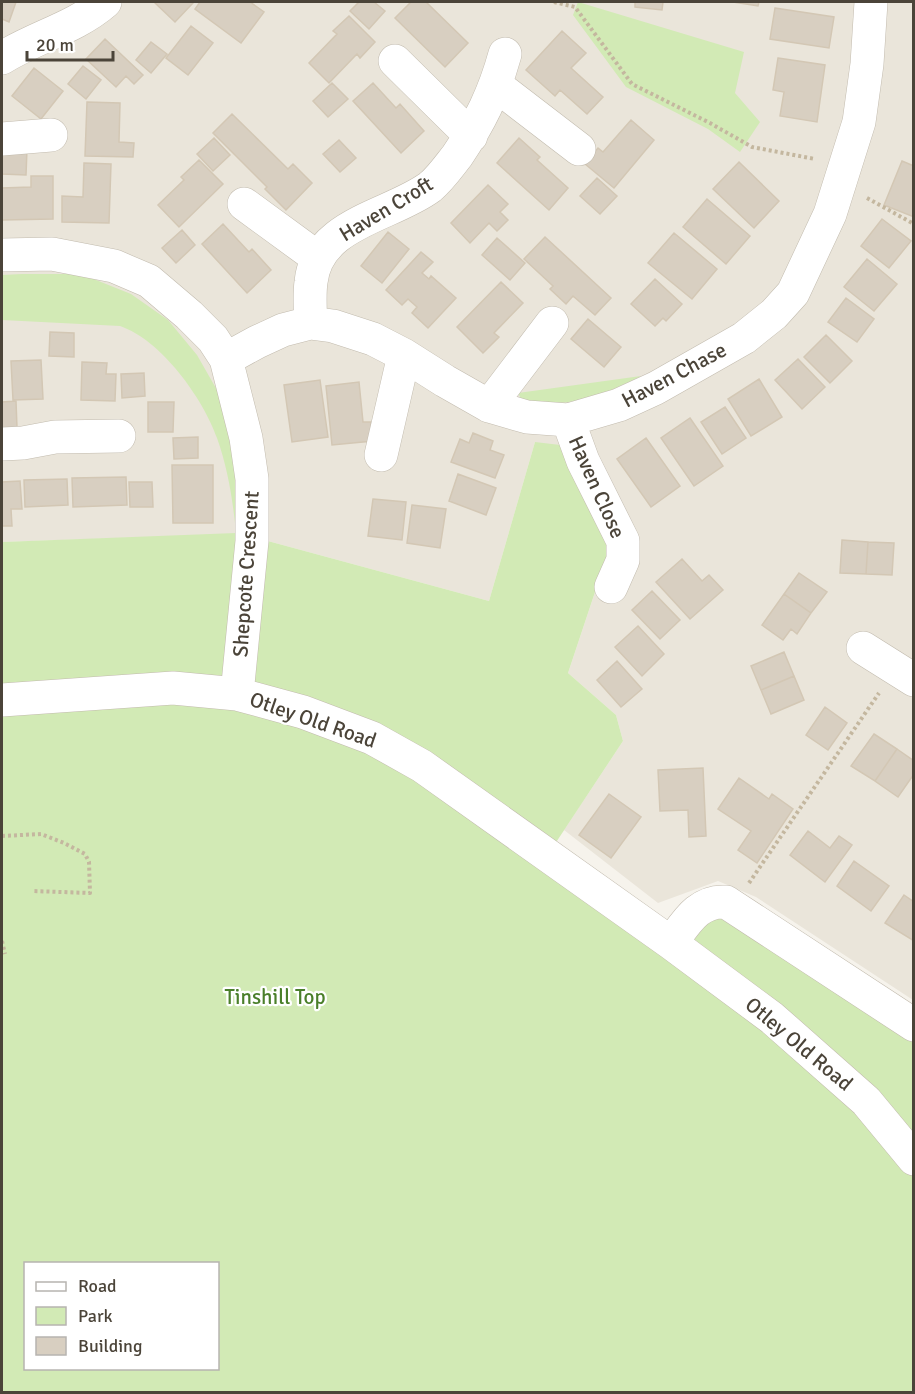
<svg xmlns="http://www.w3.org/2000/svg" width="915" height="1394" viewBox="0 0 915 1394" font-family="Signika,sans-serif">
  <style>
    .residential { fill: #eae5da }
    .green { fill: #d2eab5; fill-rule: evenodd }
    .building { fill: #d8cfc1; stroke: #d3c7b4; stroke-width: 1.5 }
    .lines { fill: none; stroke-linecap: round; stroke-linejoin: round }
    .minor-casing { stroke: #c2bbae; stroke-width: 34 }
    .path { stroke: #c4b79f; stroke-width: 4; stroke-dasharray: 3 3; stroke-linecap: butt }
    .minor { stroke: #fff; stroke-width: 33 }
    .labels { text-anchor: middle; stroke-width: 4.5; stroke-linejoin: round; paint-order: stroke }
    .street-label { font-size: 21px; fill: #4b4439; stroke: #fff }
    .park-label { font-size: 21px; fill: #4a7f2a; stroke: #fff }
  </style>
  <rect width="100%" height="100%" fill="#f6f3ec"/>
  <path class="residential" d="M 2,2 L 913,2 L 913,1000 L 756,897 L 718,881 L 658,903 L 564,830 L 623,741 L 616,715 L 568,673 L 598,583 L 535,442 L 489,601 L 242,534 L 2,542 Z"/>
  <path class="green" d="M 578,2 L 744,52 L 735,93 L 760,122 L 740,152 L 708,129 L 626,87 L 573,15 Z
    M 22,274 L 81,274 L 131,294 L 168,320 L 197,355 L 217,390 L 233,438 L 242,534 L 489,601 L 535,442 L 577,447 L 617,526 L 568,673 L 616,715 L 623,741 L 547,856 L 671,943 L 705,905 L 913,1025 L 913,1392 L 2,1392 L 2,542 L 236,533 C 233,501 228,469 217,438 C 203,398 161,340 120,326 L 2,320 L 2,275 ZM 26,1264 L 218,1264 L 218,1368 L 26,1368 Z
    M 641,376 C 599,397 568,410 521,399 L 518,393 Z"/>
  <path class="building" d="M 2,2 L 16,2 L 9,22 L 2,19 Z
    M 154,2 L 191,2 L 193,3 L 175,22 Z
    M 200,2 L 250,2 L 264,12 L 241,43 L 195,9 Z
    M 359,2 L 374,2 L 385,11 L 369,29 L 350,11 Z
    M 411,2 L 426,2 L 468,43 L 445,67 L 395,18 Z
    M 635,2 L 663,2 L 662,10 L 635,7 Z
    M 733,2 L 759,2 L 758,6 Z
    M 775,8 L 834,17 L 829,48 L 770,39 Z
    M 349,16 L 375,42 L 360,58 L 357,54 L 329,83 L 309,63 L 337,34 L 333,31 Z
    M 191,26 L 213,43 L 188,75 L 166,58 Z
    M 562,31 L 586,53 L 571,68 L 603,97 L 587,114 L 560,90 L 555,96 L 526,70 Z
    M 105,39 L 143,75 L 134,84 L 126,76 L 116,87 L 86,59 Z
    M 151,42 L 167,54 L 151,73 L 136,60 Z
    M 778,58 L 825,65 L 817,122 L 780,116 L 784,92 L 773,90 Z
    M 83,66 L 101,80 L 86,99 L 68,84 Z
    M 34,68 L 63,91 L 41,119 L 12,96 Z
    M 332,83 L 348,99 L 328,117 L 313,101 Z
    M 373,83 L 396,108 L 400,104 L 424,131 L 401,153 L 353,101 Z
    M 87,102 L 120,103 L 119,142 L 134,143 L 133,157 L 85,156 Z
    M 232,114 L 288,169 L 293,164 L 312,183 L 286,210 L 265,189 L 267,187 L 213,133 Z
    M 631,120 L 654,140 L 614,188 L 585,164 L 598,148 L 603,152 Z
    M 214,138 L 230,155 L 213,171 L 197,154 Z
    M 519,138 L 540,157 L 537,160 L 568,188 L 549,210 L 497,163 Z
    M 339,140 L 356,158 L 340,172 L 323,154 Z
    M 2,149 L 27,149 L 26,175 L 2,174 Z
    M 199,160 L 223,184 L 179,227 L 158,205 L 184,180 L 181,177 Z
    M 902,161 L 914,166 L 914,217 L 884,205 Z
    M 739,162 L 779,201 L 754,228 L 713,189 Z
    M 84,163 L 111,164 L 109,223 L 62,222 L 62,196 L 83,197 Z
    M 31,176 L 53,176 L 53,219 L 2,220 L 2,188 L 31,187 Z
    M 597,178 L 617,196 L 600,214 L 580,196 Z
    M 488,185 L 508,204 L 500,212 L 508,220 L 497,231 L 489,223 L 470,243 L 451,223 Z
    M 707,199 L 750,236 L 726,264 L 683,227 Z
    M 882,219 L 911,241 L 889,268 L 861,246 Z
    M 223,224 L 249,252 L 252,249 L 271,270 L 247,293 L 202,244 Z
    M 182,230 L 195,245 L 176,263 L 162,248 Z
    M 388,232 L 409,249 L 382,283 L 361,266 Z
    M 674,233 L 717,269 L 692,299 L 648,263 Z
    M 545,237 L 611,298 L 595,315 L 573,296 L 566,304 L 550,289 L 553,286 L 524,259 Z
    M 497,238 L 525,263 L 510,280 L 482,255 Z
    M 421,252 L 433,262 L 422,273 L 429,279 L 431,276 L 456,298 L 428,328 L 412,313 L 417,307 L 408,299 L 402,305 L 386,290 Z
    M 867,259 L 897,284 L 874,311 L 844,287 Z
    M 655,279 L 682,304 L 666,321 L 663,318 L 655,326 L 631,304 Z
    M 501,282 L 523,303 L 494,333 L 499,337 L 483,353 L 457,327 Z
    M 846,298 L 874,319 L 857,342 L 828,322 Z
    M 588,319 L 621,347 L 604,367 L 571,339 Z
    M 50,332 L 74,333 L 74,357 L 49,356 Z
    M 826,335 L 852,361 L 830,383 L 804,357 Z
    M 798,359 L 825,387 L 802,409 L 775,380 Z
    M 41,360 L 43,399 L 13,400 L 11,361 Z
    M 82,362 L 107,363 L 106,374 L 116,374 L 115,401 L 81,400 Z
    M 144,373 L 145,396 L 122,398 L 121,374 Z
    M 759,379 L 782,417 L 751,436 L 728,399 Z
    M 320,380 L 328,437 L 292,442 L 284,385 Z
    M 359,382 L 363,422 L 371,422 L 373,441 L 332,445 L 326,386 Z
    M 16,401 L 17,428 L 2,428 L 2,402 Z
    M 148,402 L 174,402 L 173,432 L 148,432 Z
    M 725,407 L 746,438 L 722,454 L 701,422 Z
    M 690,418 L 723,466 L 694,486 L 661,438 Z
    M 473,433 L 493,441 L 490,450 L 504,455 L 495,478 L 451,462 L 460,439 L 469,443 Z
    M 198,437 L 198,458 L 174,459 L 173,438 Z
    M 646,438 L 680,486 L 651,507 L 617,459 Z
    M 172,465 L 213,465 L 213,523 L 173,523 Z
    M 458,474 L 496,488 L 486,515 L 449,501 Z
    M 126,477 L 127,505 L 73,507 L 72,478 Z
    M 67,479 L 68,505 L 25,507 L 24,480 Z
    M 20,481 L 22,509 L 11,509 L 12,526 L 2,526 L 2,482 Z
    M 129,482 L 152,482 L 153,507 L 130,507 Z
    M 373,499 L 406,502 L 402,540 L 368,536 Z
    M 412,505 L 446,509 L 440,548 L 407,543 Z
    M 842,540 L 868,542 L 866,574 L 840,573 Z
    M 868,542 L 894,543 L 892,575 L 866,574 Z
    M 682,559 L 702,581 L 709,575 L 723,590 L 690,619 L 656,582 Z
    M 799,573 L 827,592 L 811,613 L 784,594 Z
    M 652,591 L 680,620 L 660,639 L 632,610 Z
    M 784,594 L 811,613 L 797,634 L 791,629 L 783,640 L 762,625 Z
    M 638,626 L 664,654 L 642,676 L 615,647 Z
    M 784,652 L 794,676 L 761,690 L 751,666 Z
    M 617,661 L 642,689 L 621,707 L 597,680 Z
    M 794,676 L 804,700 L 771,714 L 761,690 Z
    M 825,707 L 847,723 L 828,750 L 806,735 Z
    M 874,734 L 897,749 L 875,781 L 851,766 Z
    M 897,749 L 914,761 L 914,774 L 898,797 L 875,781 Z
    M 703,768 L 706,836 L 689,837 L 688,810 L 660,811 L 658,770 Z
    M 739,778 L 769,799 L 772,794 L 793,809 L 757,863 L 738,850 L 751,831 L 718,809 Z
    M 609,794 L 641,817 L 611,858 L 579,835 Z
    M 808,831 L 830,848 L 839,836 L 852,845 L 825,882 L 790,855 Z
    M 854,861 L 889,886 L 871,911 L 837,886 Z
    M 904,895 L 914,902 L 914,941 L 885,923 Z"/>
  <g class="lines">
    <defs>
      <path id="minor" d="M 2,58 C 35,37 75,28 105,2
        M 395,61 L 471,136
        M 497,86 L 579,149
        M 2,139 L 51,135
        M 244,204 L 318,258
        M 2,255 L 52,254 L 114,266 L 149,281 L 189,315 L 213,339 L 226,359 L 246,438 L 252,479 L 252,541 L 237,694
        M 310,323 C 311,310 309,296 311,282 C 317,223 391,216 430,187 C 440,179 449,166 457,156 C 480,122 494,94 505,54
        M 226,359 L 257,342 L 283,330 L 310,323 L 333,326 L 373,339 L 404,355 L 445,381 L 489,406 L 527,417 L 568,420 L 619,405 L 656,388 L 744,338 L 774,314 L 793,293 L 830,214 L 859,122 L 867,64 L 871,2
        M 489,406 L 552,323
        M 568,420 L 583,461 L 623,541 L 623,560 L 611,587
        M 2,444 L 23,443 L 55,437 L 119,436
        M 381,455 L 404,355
        M 863,648 L 914,680
        M 2,700 L 173,688 L 237,694 L 303,712 L 372,738 L 422,766 L 671,943 L 772,1018 L 866,1101 L 914,1159
        M 671,943 C 686,923 698,900 726,902 L 914,1025"/>
    </defs>
    <use href="#minor" class="minor-casing"/>
    <path class="path" d="M 554,2 L 575,7 L 632,84 L 710,123 L 752,147 L 815,159
      M 867,198 L 914,224
      M 2,836 L 41,834 L 64,843 L 85,854 L 89,862 L 90,893 L 32,891
      M 749,883 L 879,693
      M 2,941 L 5,954"/>
    <use href="#minor" class="minor"/>
  </g>
  <g class="labels">
    <g class="street-label">
      <text transform="translate(386 209) rotate(-31)" y="7">Haven Croft</text>
      <text transform="translate(674 375) rotate(-28)" y="7">Haven Chase</text>
      <text transform="translate(597 487) rotate(66)" y="7">Haven Close</text>
      <text transform="translate(246 574) rotate(-86)" y="7">Shepcote Crescent</text>
      <text transform="translate(313 720) rotate(19)" y="7">Otley Old Road</text>
      <text transform="translate(799 1044) rotate(40)" y="7">Otley Old Road</text>
    </g>
    <g class="park-label">
      <text x="275" y="1004">Tinshill Top</text>
    </g>
  </g>
  <rect width="915" height="1394" fill="none" stroke="#4b4439" stroke-width="6"/>
  <rect x="24" y="1262" width="195" height="108" fill="#ffffff" stroke="#b7b4b0" stroke-width="1.5"/>
  <rect x="36" y="1282" width="30" height="9" fill="#ffffff" stroke="#b7b4b0" stroke-width="1.5"/>
  <text x="78" y="1292" font-size="18" fill="#4b4439">Road</text>
  <rect x="36" y="1307" width="30" height="18" fill="#d2eab5" stroke="#b7b4b0" stroke-width="1.5"/>
  <text x="78" y="1322" font-size="18" fill="#4b4439">Park</text>
  <rect x="36" y="1337" width="30" height="18" fill="#d8cfc1" stroke="#b7b4b0" stroke-width="1.5"/>
  <text x="78" y="1352" font-size="18" fill="#4b4439">Building</text>
  <path d="M27 51v9h86v-9" fill="none" stroke="#4b4439" stroke-width="3"/>
  <text x="36" y="51" font-size="18" fill="#4b4439" stroke="#ffffff" stroke-width="4.5" paint-order="stroke">20 m</text>
</svg>
